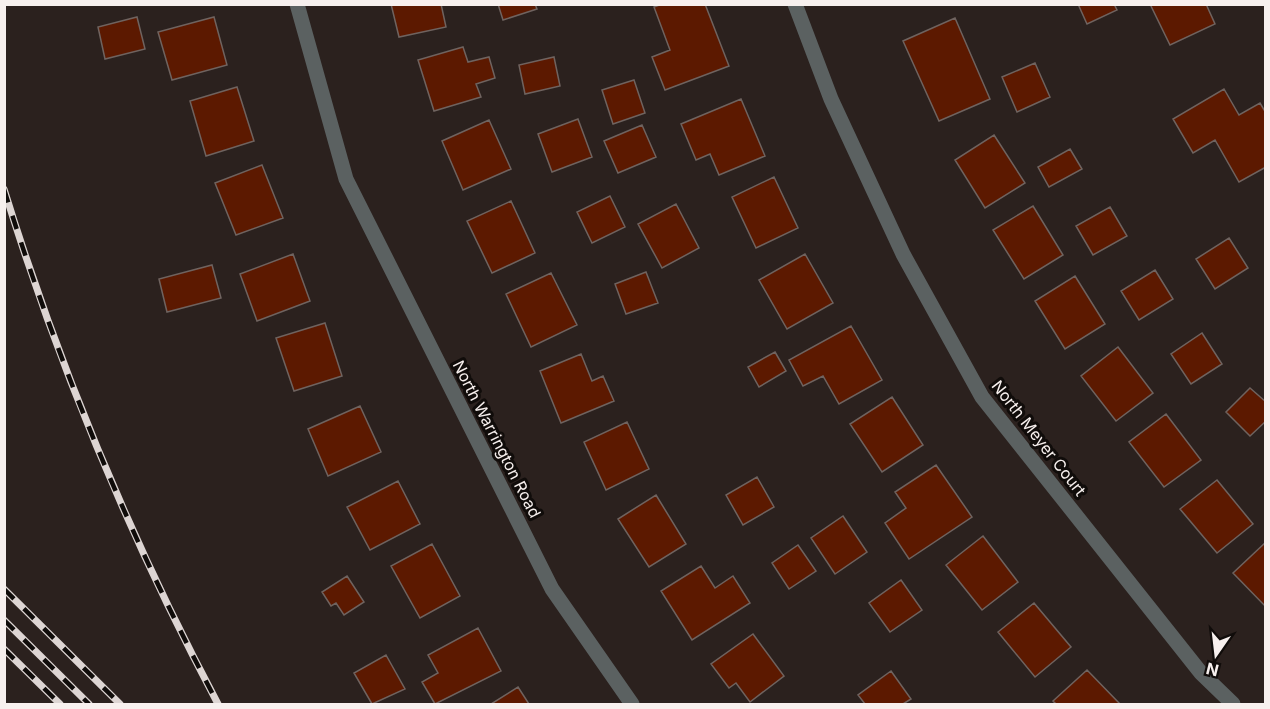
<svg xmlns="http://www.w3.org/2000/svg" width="1270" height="709" viewBox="0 0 1270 709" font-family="Inter,sans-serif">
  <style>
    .building { fill: #5c1900; stroke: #6f635f; stroke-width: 1.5 }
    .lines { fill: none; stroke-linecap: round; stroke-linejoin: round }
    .minor { stroke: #5b6161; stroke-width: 15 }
    .rail-casing { stroke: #ddd5d3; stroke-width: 7 }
    .rail { stroke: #100c0a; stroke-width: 4.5; stroke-dasharray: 14; stroke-linecap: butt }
    .labels { text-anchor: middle; stroke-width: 6; stroke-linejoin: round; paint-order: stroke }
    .street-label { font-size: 16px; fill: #f7f0ee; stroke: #100c0a }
  </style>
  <rect width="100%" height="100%" fill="#2b211e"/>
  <path class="building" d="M 391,4 L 441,4 L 446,27 L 399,37 Z
    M 498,4 L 535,4 L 537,9 L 503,20 Z
    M 662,4 L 705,4 L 729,66 L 665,90 L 652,57 L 670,50 L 654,7 Z
    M 1078,4 L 1114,4 L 1117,10 L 1087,24 Z
    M 1150,4 L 1206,4 L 1215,24 L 1170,45 Z
    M 137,17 L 145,49 L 105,59 L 98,27 Z
    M 214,17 L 227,65 L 172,80 L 158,32 Z
    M 955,18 L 990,99 L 939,121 L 903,41 Z
    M 463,47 L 468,62 L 489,57 L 495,78 L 476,84 L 481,97 L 434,111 L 418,60 Z
    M 554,57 L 560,86 L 525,94 L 519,65 Z
    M 1035,63 L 1050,97 L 1017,112 L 1002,77 Z
    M 634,80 L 645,113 L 613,124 L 602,90 Z
    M 237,87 L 254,141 L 206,156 L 190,101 Z
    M 1224,89 L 1239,115 L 1260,103 L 1266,113 L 1266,167 L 1239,182 L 1215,140 L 1193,153 L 1173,119 Z
    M 741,99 L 765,156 L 719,175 L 710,154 L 696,160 L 681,124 Z
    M 578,119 L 592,157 L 552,172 L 538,134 Z
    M 489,120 L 511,169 L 463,190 L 442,141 Z
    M 642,125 L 656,157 L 618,173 L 604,141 Z
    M 994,135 L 1025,183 L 985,208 L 955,160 Z
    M 1070,149 L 1082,169 L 1049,187 L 1038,167 Z
    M 262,165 L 283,218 L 236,235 L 215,183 Z
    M 774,177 L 798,228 L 756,248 L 732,197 Z
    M 610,196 L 625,227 L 592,243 L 577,212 Z
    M 511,201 L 535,253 L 492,273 L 467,221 Z
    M 676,204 L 699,248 L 662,268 L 638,224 Z
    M 1033,206 L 1063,255 L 1024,279 L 993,230 Z
    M 1110,207 L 1127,236 L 1093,255 L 1076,226 Z
    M 1229,238 L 1248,268 L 1215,289 L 1196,259 Z
    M 293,254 L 310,301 L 257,321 L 240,274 Z
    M 805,254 L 833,303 L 787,329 L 759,280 Z
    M 212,265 L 221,298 L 167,312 L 159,279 Z
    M 1155,270 L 1173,299 L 1139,320 L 1121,291 Z
    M 646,272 L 658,303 L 626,314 L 615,284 Z
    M 551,273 L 577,325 L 531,347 L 506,294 Z
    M 1075,276 L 1105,324 L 1065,349 L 1035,301 Z
    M 325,323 L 342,376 L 294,391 L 276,338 Z
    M 851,326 L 882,380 L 839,404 L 823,376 L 803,386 L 789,360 Z
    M 1202,333 L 1222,364 L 1191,384 L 1171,354 Z
    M 1118,347 L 1153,393 L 1116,421 L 1081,376 Z
    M 775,352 L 786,371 L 759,387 L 748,367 Z
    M 581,354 L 592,381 L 603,376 L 614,401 L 561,423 L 540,371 Z
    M 1250,388 L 1266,402 L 1266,421 L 1250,436 L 1226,412 Z
    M 892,397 L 923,445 L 882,472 L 850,424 Z
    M 360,406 L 381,452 L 328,476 L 308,429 Z
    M 1166,414 L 1201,460 L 1164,487 L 1129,442 Z
    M 627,422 L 649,469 L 606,490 L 584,442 Z
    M 936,465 L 972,517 L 909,559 L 885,523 L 906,508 L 895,492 Z
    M 757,477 L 774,507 L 743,525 L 726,495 Z
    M 1217,480 L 1253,524 L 1217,553 L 1180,509 Z
    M 398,481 L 420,524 L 370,550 L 347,507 Z
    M 656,495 L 686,544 L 649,567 L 618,519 Z
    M 843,516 L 867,552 L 835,574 L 811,538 Z
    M 983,536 L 1018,582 L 982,610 L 946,565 Z
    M 1266,542 L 1266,607 L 1233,573 Z
    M 432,544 L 460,596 L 420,618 L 391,566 Z
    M 798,545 L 816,571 L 789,589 L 772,563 Z
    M 701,566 L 715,588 L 733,576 L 750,603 L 692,640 L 661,591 Z
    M 347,576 L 364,602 L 344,615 L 336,603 L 331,606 L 322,592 Z
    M 901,580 L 922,610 L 890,632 L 869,603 Z
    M 1034,603 L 1071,647 L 1035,677 L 998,632 Z
    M 478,628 L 501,671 L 435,704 L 422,682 L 438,673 L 428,655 Z
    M 753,634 L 784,676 L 750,702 L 736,683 L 729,688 L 711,664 Z
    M 386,655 L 405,689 L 372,704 L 354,673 Z
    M 1087,670 L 1120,704 L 1056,704 L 1053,701 Z
    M 891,671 L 911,699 L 903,704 L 865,704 L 858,695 Z
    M 518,687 L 529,704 L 491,704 Z"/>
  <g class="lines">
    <path class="minor" d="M 297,4 L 346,179 L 552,589 L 632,704
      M 795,4 L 831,99 L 903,254 L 982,397 L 1201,673 L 1233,704"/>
    <defs>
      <path id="rail" d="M 4,189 C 59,367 131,540 218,704
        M 4,589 L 120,704
        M 4,620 L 89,704
        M 4,649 L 60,704"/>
    </defs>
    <use href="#rail" class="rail-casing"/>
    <use href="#rail" class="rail"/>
  </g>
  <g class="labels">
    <g class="street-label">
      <text transform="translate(1039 438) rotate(52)" y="6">North Meyer Court</text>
      <text transform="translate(497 439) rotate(63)" y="6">North Warrington Road</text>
    </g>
  </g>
  <rect width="1270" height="709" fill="none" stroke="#f7f0ee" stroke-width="12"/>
  <g transform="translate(1216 655) rotate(194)" stroke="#100c0a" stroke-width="4.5" paint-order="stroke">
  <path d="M0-4.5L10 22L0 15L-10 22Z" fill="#f7f0ee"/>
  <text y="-9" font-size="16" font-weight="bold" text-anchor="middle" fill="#f7f0ee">N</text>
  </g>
</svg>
